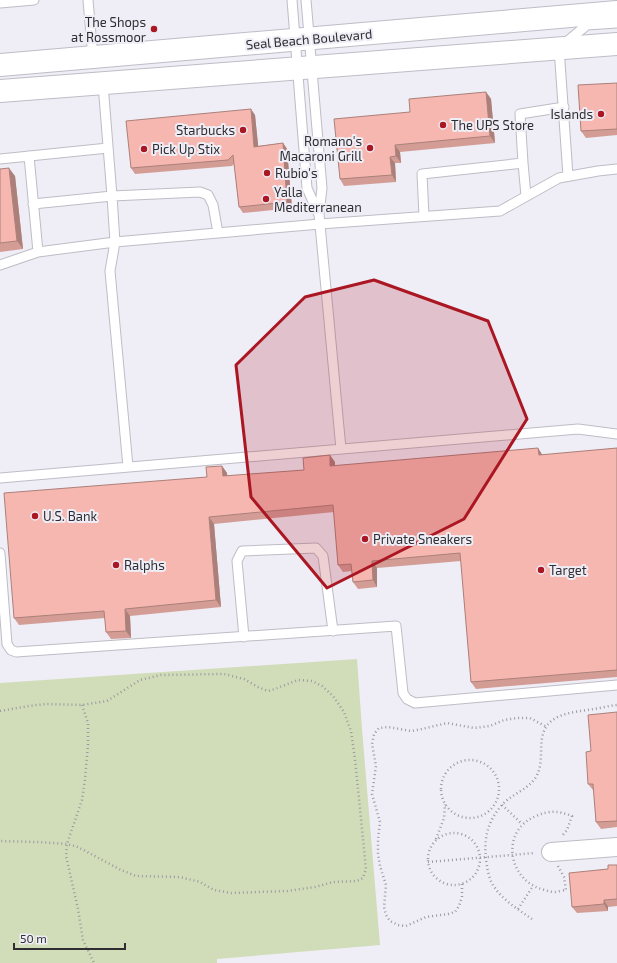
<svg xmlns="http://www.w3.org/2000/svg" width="617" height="963" viewBox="0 0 617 963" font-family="'Exo 2',sans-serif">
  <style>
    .green { fill: #d1ddb8 }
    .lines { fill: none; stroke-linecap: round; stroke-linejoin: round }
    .service-casing { stroke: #bebdc6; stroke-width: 11 }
    .minor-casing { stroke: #bebdc6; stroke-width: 20 }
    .primary-casing { stroke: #bebdc6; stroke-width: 24 }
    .path { stroke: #9b9aa1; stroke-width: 2.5; stroke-dasharray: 1 3; stroke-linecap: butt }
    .service { stroke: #fff; stroke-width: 9 }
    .minor { stroke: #fff; stroke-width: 18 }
    .primary { stroke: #fff; stroke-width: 22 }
    .wall { fill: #d39d96 }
    .shaded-wall { fill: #ac807a }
    .building { fill: #f5b7af; stroke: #ac807a }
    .marked { fill: #aa1622; fill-opacity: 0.2; stroke: #aa1622; stroke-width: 3; stroke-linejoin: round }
    .poi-dot { fill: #aa1622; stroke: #efedf6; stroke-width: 1.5 }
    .labels { text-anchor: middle; stroke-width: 4; stroke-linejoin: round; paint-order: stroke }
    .poi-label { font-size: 13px; fill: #2e2d31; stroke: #efedf6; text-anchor: start }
    .street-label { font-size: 13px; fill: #2e2d31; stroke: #efedf6 }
  </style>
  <rect width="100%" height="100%" fill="#efedf6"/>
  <path class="green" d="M 357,659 L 362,729 L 380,945 L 217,959 L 217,963 L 0,963 L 0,683 Z"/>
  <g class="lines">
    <defs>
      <path id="service" d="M 88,0 L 93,58
        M 292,0 L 307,188 L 318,213
        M 306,0 L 322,188 L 319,214 L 341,449
        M 0,3 L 34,0
        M 103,84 L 112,196 L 115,242 L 110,271 L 128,467
        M 29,156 L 38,252
        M 0,159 L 108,148
        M 523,163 L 526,196
        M 568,176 L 559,48 L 587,25 L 617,23
        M 33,204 L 112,196 L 200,192 L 208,195 L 213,205 L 218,233
        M 424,216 L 422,174 L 523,163 L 520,114 L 564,107
        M 0,265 L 38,252 L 115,242 L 320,224 L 500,211 L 559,178 L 598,171 L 617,169
        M 0,478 L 578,429 L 617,434
        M 0,553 L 7,644 L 11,650 L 16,652 L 396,626 L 403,693 L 407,699 L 415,703 L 617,685
        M 244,637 L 237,561 L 242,551 L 316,548 L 323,556 L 333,631"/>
      <path id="minor" d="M 551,852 L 617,847"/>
      <path id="primary" d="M 0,65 L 617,12
        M 0,91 L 617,44"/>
    </defs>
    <use href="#service" class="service-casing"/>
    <use href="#minor" class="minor-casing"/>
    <use href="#primary" class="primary-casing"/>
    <path class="path" d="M 82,705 L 88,723 L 88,745 L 85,779 L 82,800 L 67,844 L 66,856 L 78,909 L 83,940 L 94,963
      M 0,711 L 29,706 L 46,704 L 82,705 L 107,701 L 140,680 L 161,675 L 224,674 L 244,679 L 258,687 L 268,691 L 275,689 L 298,680 L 312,681 L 322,686 L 333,696 L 344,712 L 351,731 L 355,759 L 366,869 L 363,878 L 357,881 L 333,882 L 315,887 L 287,891 L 231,893 L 214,890 L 200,882 L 180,877 L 136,876 L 121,870 L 78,847 L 67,844 L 37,842 L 0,841
      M441 789a29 29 0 1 1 58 0a29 29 0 1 1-58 0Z
      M 502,805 L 522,824
      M428 859a26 26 0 1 1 52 0a26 26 0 1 1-52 0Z
      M 436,839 L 444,818 L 445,804
      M 428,862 L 535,853
      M 558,866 L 564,877 L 566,890 C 563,890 558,892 554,892 C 551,892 548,891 545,890 C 508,882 499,831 536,816 C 549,810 559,811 572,816 L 567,830 L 562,836
      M 462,884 L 462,897 L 459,906 L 455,912 L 448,914 L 426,917 L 406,926 L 398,925 L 390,921 L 386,915 L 384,907 L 386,885 L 380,866 L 378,854 L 378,839 L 380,822 L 372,794 L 376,766 L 372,744 L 374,734 L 379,728 L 388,727 L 411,731 L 422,729 L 447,723 L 474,728 L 490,726 L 504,720 L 517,718 L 530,718 L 545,726
      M 518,909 L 533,886
      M 532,919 C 519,910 504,901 495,888 C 490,882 488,873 487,866 C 483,842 486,824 501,806 C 511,794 528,790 536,777 C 543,765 540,751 542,738 C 546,715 568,713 587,710 C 597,709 607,706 617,705"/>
    <use href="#service" class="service"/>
    <use href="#minor" class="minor"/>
    <use href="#primary" class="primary"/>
  </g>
  <path class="wall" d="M 617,83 L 617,135 L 586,138 L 581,131 Z
    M 486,92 L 491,99 L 495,143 L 400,152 L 401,163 L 395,163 L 396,182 L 344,186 L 340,179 L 410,112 Z
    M 255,115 L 258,146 L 283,143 L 287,149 L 292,208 L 243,213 L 239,207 L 234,164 L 232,166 L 135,174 L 131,168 Z
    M 0,169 L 15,176 L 23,249 L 0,252 Z
    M 538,448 L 542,455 L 617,448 L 617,677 L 476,689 L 471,682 L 461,561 L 377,568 L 377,587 L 358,589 L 353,582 L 352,571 L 343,572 L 338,565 L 334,512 L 214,524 L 221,607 L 130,616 L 131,638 L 111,639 L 106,632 L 105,618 L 19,625 L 14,618 L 222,466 L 227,473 L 227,476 L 304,470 L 335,462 L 335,466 Z
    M 617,712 L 617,827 L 601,829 L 596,822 L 594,790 L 593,790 L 588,784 L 591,751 Z
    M 617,865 L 617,906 L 608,907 L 608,911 L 577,913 L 572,907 L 608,869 Z"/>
  <path class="shaded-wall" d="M 486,92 L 491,99 L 495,143 L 490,136 Z
    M 251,109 L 255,115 L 259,153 L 254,147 Z
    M 283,143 L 287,149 L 292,208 L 287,202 Z
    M 395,145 L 400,152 L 401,163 L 396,156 Z
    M 390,157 L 395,163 L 396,182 L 392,175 Z
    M 9,168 L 15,176 L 23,249 L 17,241 Z
    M 538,448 L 543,456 L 539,455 Z
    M 330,455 L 335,462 L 335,474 L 330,466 Z
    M 222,466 L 227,473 L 228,483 L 223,476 Z
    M 209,517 L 214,524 L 221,607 L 216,600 Z
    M 372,561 L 377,568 L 377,587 L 373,580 Z
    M 125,609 L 130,616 L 131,638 L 126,631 Z
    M 604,900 L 608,907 L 608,911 L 604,904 Z"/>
  <path class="building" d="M 617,83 L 617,129 L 581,131 L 578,85 Z
    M 486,92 L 490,136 L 395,145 L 396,156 L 390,157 L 392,175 L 340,179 L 334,119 L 410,112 L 409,99 Z
    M 251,109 L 254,147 L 283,143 L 287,202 L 239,207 L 233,155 L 228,160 L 131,168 L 126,121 Z
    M 9,168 L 17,241 L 0,243 L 0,169 Z
    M 538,448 L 539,455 L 617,448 L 617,670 L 471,682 L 460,553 L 372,561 L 373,580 L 353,582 L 351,564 L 338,565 L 333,505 L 209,517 L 216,600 L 125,609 L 126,631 L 106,632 L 104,611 L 14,618 L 4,493 L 207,477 L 206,467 L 222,466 L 223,476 L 304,470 L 303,458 L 330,455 L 330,466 Z
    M 617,712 L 617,821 L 596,822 L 593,784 L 588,784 L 586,752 L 591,751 L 588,715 Z
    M 608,865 L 617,865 L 617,899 L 604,900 L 604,904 L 572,907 L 569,873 L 608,869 Z"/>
  <path class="marked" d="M 374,280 L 488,321 L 527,419 L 464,519 L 327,588 L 251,497 L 236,365 L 305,297 Z"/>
  <g class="poi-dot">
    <circle cx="154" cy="29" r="4"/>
    <circle cx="601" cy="114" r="4"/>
    <circle cx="443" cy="125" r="4"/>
    <circle cx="243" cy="130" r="4"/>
    <circle cx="370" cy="148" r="4"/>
    <circle cx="144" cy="149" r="4"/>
    <circle cx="267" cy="173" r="4"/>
    <circle cx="266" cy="199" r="4"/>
    <circle cx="35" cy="516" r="4"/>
    <circle cx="365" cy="539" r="4"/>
    <circle cx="116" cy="565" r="4"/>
    <circle cx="541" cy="570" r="4"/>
  </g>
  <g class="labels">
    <g class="poi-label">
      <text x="146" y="27" text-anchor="end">The Shops<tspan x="146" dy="15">at Rossmoor</tspan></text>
      <text x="593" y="119" text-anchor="end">Islands</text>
      <text x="451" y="130">The UPS Store</text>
      <text x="235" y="135" text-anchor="end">Starbucks</text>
      <text x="362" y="146" text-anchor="end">Romano's<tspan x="362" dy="15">Macaroni Grill</tspan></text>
      <text x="152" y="154">Pick Up Stix</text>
      <text x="275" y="178">Rubio's</text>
      <text x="274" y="197">Yalla<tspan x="274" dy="15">Mediterranean</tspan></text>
      <text x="43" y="521">U.S. Bank</text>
      <text x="373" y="544">Private Sneakers</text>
      <text x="124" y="570">Ralphs</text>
      <text x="549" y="575">Target</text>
    </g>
    <g class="street-label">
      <text transform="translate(309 39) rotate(-5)" y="5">Seal Beach Boulevard</text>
    </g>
  </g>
  <path d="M14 943v6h111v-6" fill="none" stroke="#2e2d31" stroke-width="2"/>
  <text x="20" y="943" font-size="12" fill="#2e2d31" stroke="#efedf6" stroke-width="3" paint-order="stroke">50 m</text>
</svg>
